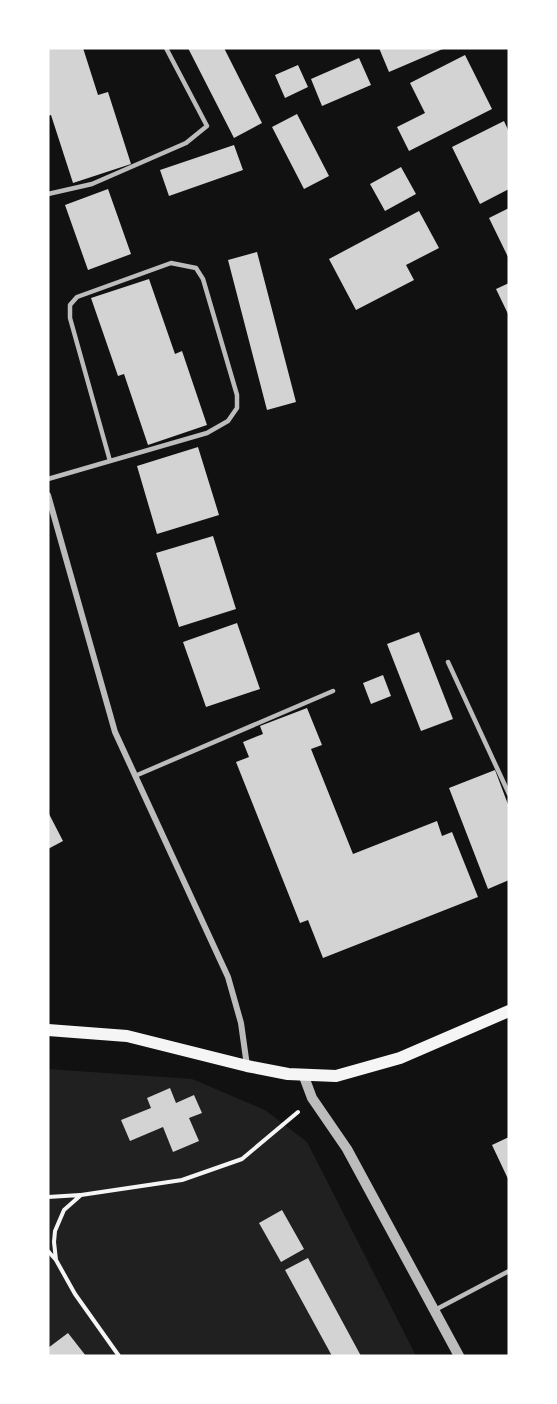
<svg xmlns="http://www.w3.org/2000/svg" width="557" height="1404" viewBox="0 0 557 1404" font-family="'Exo 2',sans-serif">
  <style>
    .green { fill: #202020 }
    .building { fill: #d3d3d3 }
    .lines { fill: none; stroke-linecap: round; stroke-linejoin: round }
    .path { stroke: #f5f5f5; stroke-width: 4 }
    .service { stroke: #bcbcbc; stroke-width: 4.5 }
    .minor { stroke: #bcbcbc; stroke-width: 6 }
    .tertiary { stroke: #bcbcbc; stroke-width: 10 }
    .secondary { stroke: #f5f5f5; stroke-width: 12 }
  </style>
  <rect width="100%" height="100%" fill="#111"/>
  <path class="green" d="M 48,1069 L 192,1079 L 265,1110 L 307,1142 L 416,1356 L 48,1356 Z"/>
  <path class="building" d="M 48,48 L 83,48 L 98,95 L 108,92 L 131,164 L 73,183 L 51,115 L 48,116 Z
    M 188,48 L 224,48 L 262,123 L 234,138 Z
    M 379,48 L 445,48 L 389,72 Z
    M 465,55 L 492,109 L 409,151 L 397,127 L 425,113 L 410,83 Z
    M 359,58 L 371,85 L 322,106 L 311,79 Z
    M 298,65 L 308,87 L 285,98 L 275,75 Z
    M 297,114 L 329,176 L 304,189 L 272,127 Z
    M 504,121 L 509,132 L 509,189 L 480,204 L 452,147 Z
    M 234,145 L 243,170 L 169,196 L 160,170 Z
    M 401,167 L 416,194 L 385,211 L 370,184 Z
    M 108,189 L 131,254 L 88,270 L 65,205 Z
    M 509,208 L 509,259 L 489,218 Z
    M 419,211 L 439,248 L 406,265 L 414,280 L 356,310 L 329,259 Z
    M 257,252 L 296,402 L 267,410 L 228,260 Z
    M 149,279 L 175,354 L 182,351 L 207,425 L 148,445 L 124,374 L 118,376 L 91,298 Z
    M 509,283 L 509,316 L 496,289 Z
    M 198,447 L 219,515 L 157,534 L 137,466 Z
    M 213,536 L 236,609 L 179,627 L 156,553 Z
    M 237,623 L 260,689 L 206,707 L 183,642 Z
    M 419,632 L 453,719 L 421,731 L 387,644 Z
    M 383,675 L 391,696 L 371,704 L 363,683 Z
    M 307,708 L 322,745 L 311,749 L 353,854 L 437,821 L 442,836 L 452,832 L 478,897 L 323,958 L 308,920 L 300,923 L 236,762 L 249,757 L 243,742 L 263,734 L 260,726 Z
    M 495,770 L 509,807 L 509,880 L 488,889 L 449,788 Z
    M 48,812 L 63,841 L 48,849 Z
    M 170,1088 L 176,1103 L 194,1095 L 202,1113 L 189,1118 L 199,1141 L 173,1152 L 163,1127 L 130,1141 L 121,1120 L 151,1108 L 147,1098 Z
    M 509,1137 L 509,1181 L 492,1145 Z
    M 282,1210 L 304,1249 L 281,1262 L 259,1223 Z
    M 308,1258 L 361,1356 L 332,1356 L 285,1270 Z
    M 68,1333 L 86,1356 L 48,1356 L 48,1348 Z"/>
  <g class="lines">
    <path class="path" d="M 48,1197 L 80,1195
      M 48,1251 L 56,1260 L 54,1242 L 55,1231 L 64,1210 L 81,1195 L 182,1180 L 242,1159 L 298,1112
      M 56,1260 L 75,1294 L 119,1356"/>
    <path class="service" d="M 48,194 L 92,184 L 186,143 L 207,126 L 166,48
      M 48,479 L 207,433 L 228,421 L 237,408 L 237,395 L 203,279 L 196,268 L 171,263 L 77,297 L 70,305 L 70,318 L 110,461
      M 448,662 L 509,794
      M 135,776 L 333,691
      M 435,1310 L 509,1271"/>
    <path class="minor" d="M 48,495 L 115,732 L 228,977 L 241,1023 L 247,1066"/>
    <path class="tertiary" d="M 303,1074 L 312,1098 L 347,1149 L 459,1356"/>
    <path class="secondary" d="M 48,1030 L 127,1036 L 247,1066 L 288,1074 L 336,1076 L 400,1058 L 509,1011"/>
  </g>
  <rect width="557" height="1404" fill="none" stroke="#ffffff" stroke-width="99"/>
</svg>
